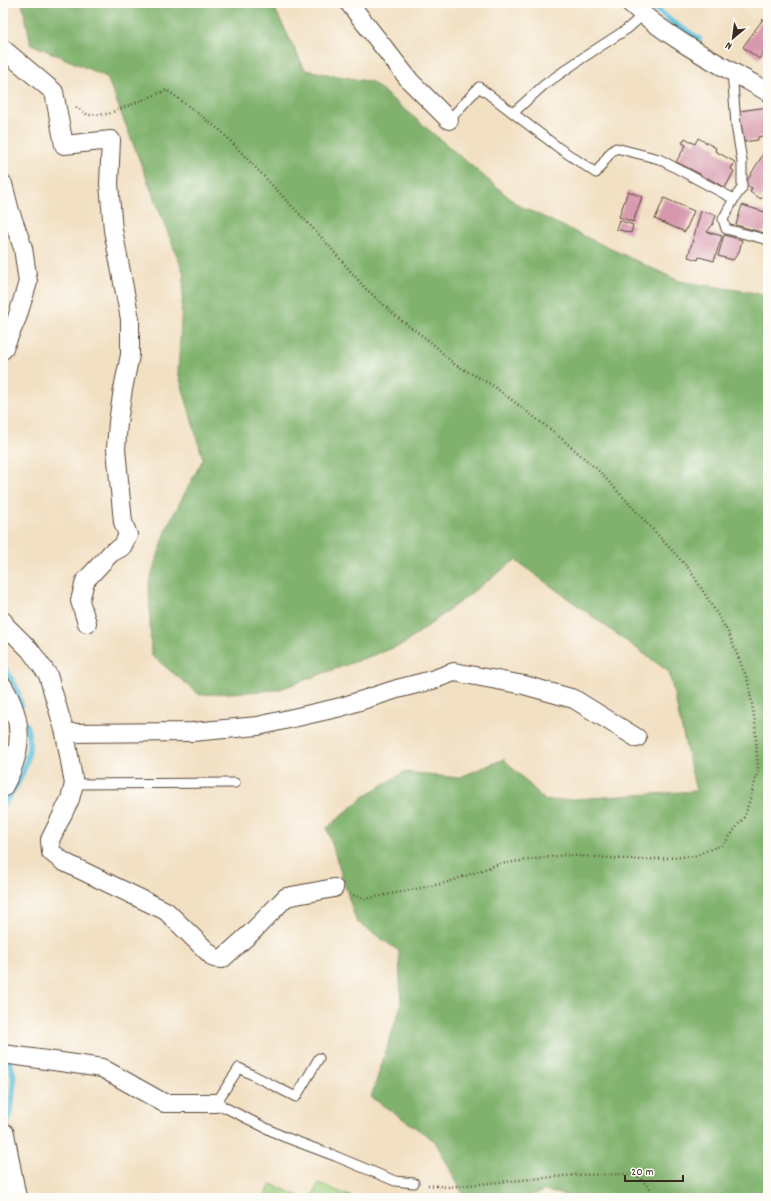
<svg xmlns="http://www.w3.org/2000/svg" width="771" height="1201" viewBox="0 0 771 1201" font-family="Dekko,sans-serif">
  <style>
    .green { fill: #a0cf7e; stroke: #6e7c4e }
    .forest { fill: #80b26d; stroke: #5e6e46 }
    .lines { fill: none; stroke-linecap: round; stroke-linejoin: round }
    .stream { stroke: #61c2df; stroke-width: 6 }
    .building { fill: #d798ad }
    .lane-casing { stroke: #564537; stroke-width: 11 }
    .street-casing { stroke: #564537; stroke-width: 20 }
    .primary-casing { stroke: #564537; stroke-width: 24 }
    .path { stroke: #564537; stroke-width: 2.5; stroke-dasharray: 1 3; stroke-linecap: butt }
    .lane { stroke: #fff; stroke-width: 9 }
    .street { stroke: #fff; stroke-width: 18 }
    .primary { stroke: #fff; stroke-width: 22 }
  </style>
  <rect width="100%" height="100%" fill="#fdfcf7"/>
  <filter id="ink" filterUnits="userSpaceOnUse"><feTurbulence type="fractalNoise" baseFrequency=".025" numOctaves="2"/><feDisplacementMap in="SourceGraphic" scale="8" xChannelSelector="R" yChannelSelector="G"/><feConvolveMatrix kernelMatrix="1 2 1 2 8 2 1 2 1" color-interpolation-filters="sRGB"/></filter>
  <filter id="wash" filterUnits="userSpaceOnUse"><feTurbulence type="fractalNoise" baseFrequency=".012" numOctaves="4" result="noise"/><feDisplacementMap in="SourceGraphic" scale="16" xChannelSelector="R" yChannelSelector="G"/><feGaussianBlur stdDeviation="0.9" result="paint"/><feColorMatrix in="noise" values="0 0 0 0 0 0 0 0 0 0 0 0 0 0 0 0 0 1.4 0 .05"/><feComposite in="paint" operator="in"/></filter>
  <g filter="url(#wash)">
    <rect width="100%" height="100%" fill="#f2e0c3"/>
    <path class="green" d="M 319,1183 L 354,1198 L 311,1198 Z
      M 271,1184 L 304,1198 L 264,1198 Z"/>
    <path class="forest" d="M 22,3 L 272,3 L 305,70 L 372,82 L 518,205 L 679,281 L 768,295 L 768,1198 L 660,1198 L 660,1196 L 647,1198 L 582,1198 L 544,1191 L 522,1198 L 465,1198 L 435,1141 L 371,1097 L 401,1005 L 399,951 L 356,921 L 327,828 L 366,795 L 404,772 L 458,778 L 504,759 L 546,801 L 696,791 L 669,672 L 515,560 L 404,644 L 277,690 L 200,695 L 151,655 L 149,582 L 169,523 L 203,459 L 178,372 L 184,274 L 107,77 L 31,44 Z"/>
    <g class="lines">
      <path class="stream" d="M 649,3 L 672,22 L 699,39
        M 3,666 L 16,687 L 21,705
        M 3,805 C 16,787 27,770 29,747 C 30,740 27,732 27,725
        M 3,1037 L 14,1077 L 11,1111 L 4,1130"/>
    </g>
    <g id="blocks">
      <path class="building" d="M 763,19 L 768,23 L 768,46 L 759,59 L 743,47 Z
        M 768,107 L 768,130 L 766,130 L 767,135 L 758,137 L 758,140 L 744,142 L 739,111 Z
        M 685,138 L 695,144 L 698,138 L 716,148 L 715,151 L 735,162 L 731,169 L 734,171 L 725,188 L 708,178 L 707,180 L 699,176 L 700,174 L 676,162 L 686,145 L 682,143 Z
        M 765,151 L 768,153 L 768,188 L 761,199 L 750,192 L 752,188 L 745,184 Z
        M 628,191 L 642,197 L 633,222 L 619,217 Z
        M 664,198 L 694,211 L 685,232 L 655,219 Z
        M 742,205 L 768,213 L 768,220 L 764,233 L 736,225 Z
        M 701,211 L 716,215 L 713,224 L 707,232 L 722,236 L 714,261 L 699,257 L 698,260 L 688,257 Z
        M 619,220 L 633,225 L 631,233 L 616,229 Z
        M 724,235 L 742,240 L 739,252 L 733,260 L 718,256 Z"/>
    </g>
  </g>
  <g filter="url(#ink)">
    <use href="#blocks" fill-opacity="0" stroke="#564537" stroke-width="1"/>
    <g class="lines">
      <defs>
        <path id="lane" d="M 513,113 L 544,85 L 581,59 L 627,29 L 643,15
          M 449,120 L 479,87 L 559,148 L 596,173 L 610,153 L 616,148 L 659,159 L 734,199 L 742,188 L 742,161 L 736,125 L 732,71
          M 734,199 L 723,219 L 726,229 L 768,240
          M 74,784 L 235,783
          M 319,1058 L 296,1097 L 239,1068 L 216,1103 L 282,1136 L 335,1156 L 395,1181 L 414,1183"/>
        <path id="street" d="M 349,3 L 410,81 L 449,120
          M 630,3 C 670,40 721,65 768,92
          M 3,49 L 54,92 L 64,145 L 111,140 L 109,184 L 113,230 L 130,319 L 130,355 L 123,389 L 118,422 L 116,449 L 123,522 L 128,535 L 122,547 L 111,553 L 85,581 L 80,601 L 87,623
          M 3,184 L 10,211 L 23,248 L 28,282 L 17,318 L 3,350
          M 3,621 L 6,626 L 30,650 L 48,675 L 65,733 L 74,784 L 70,799 L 50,840 L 51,852 L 64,862 L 166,911 L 214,958 L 222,959 L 252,932 L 286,897 L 334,888
          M 3,686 C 25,722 23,752 3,788
          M 65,733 L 192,732 L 258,726 L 341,707 L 397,689 L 432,680 L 454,672 L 524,685 L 574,699 L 637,738
          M 3,1054 L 68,1063 L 102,1068 L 164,1103 L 216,1103"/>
        <path id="primary" d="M 3,1134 L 15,1198"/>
      </defs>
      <use href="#lane" class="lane-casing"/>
      <use href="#street" class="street-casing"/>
      <use href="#primary" class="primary-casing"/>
      <path class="path" d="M 76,107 L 88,115 L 108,114 L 167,90 L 221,131 L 323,239 L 364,287 L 397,317 L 432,343 L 454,364 L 492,385 L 555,433 L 599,471 L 690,570 L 728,632 L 748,681 L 755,722 L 758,771 L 745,816 L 724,844 L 694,856 L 642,860 L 564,855 L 499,864 L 445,883 L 366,899 L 350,894
        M 428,1185 L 447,1187 L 575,1175 L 636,1174 L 650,1189 L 650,1198"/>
      <use href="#lane" class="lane"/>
      <use href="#street" class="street"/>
      <use href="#primary" class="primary"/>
    </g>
  </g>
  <rect width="771" height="1201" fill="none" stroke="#fdfcf7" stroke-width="16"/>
  <g transform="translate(733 38) rotate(209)" stroke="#fdfcf7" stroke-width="3" paint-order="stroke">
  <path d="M0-3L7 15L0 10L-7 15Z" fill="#3b2a1e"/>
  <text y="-6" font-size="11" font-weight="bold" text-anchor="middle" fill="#3b2a1e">N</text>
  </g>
  <path d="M625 1175v6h58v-6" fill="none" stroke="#3b2a1e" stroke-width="2"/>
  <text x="631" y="1175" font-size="12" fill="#3b2a1e" stroke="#fdfcf7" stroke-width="3" paint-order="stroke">20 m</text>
</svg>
